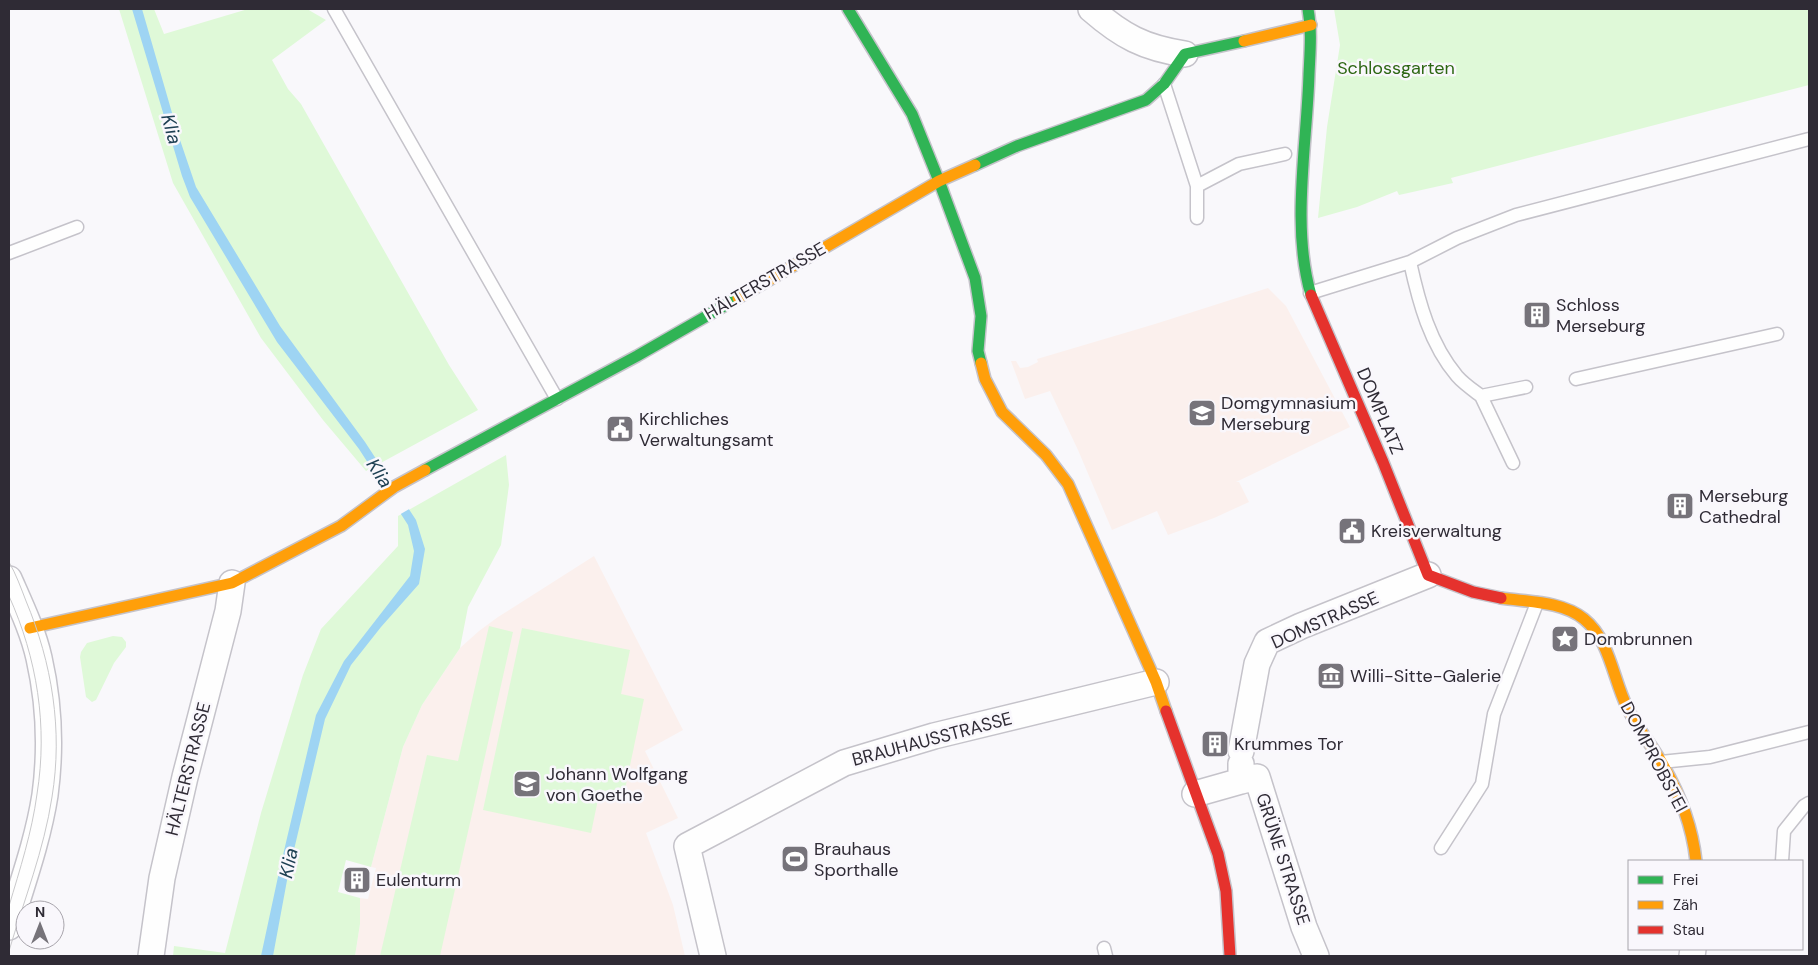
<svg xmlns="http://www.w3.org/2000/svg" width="1818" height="965" viewBox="0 0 1818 965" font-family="'DM Sans',sans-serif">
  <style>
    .education { fill: #fbf0ed }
    .green { fill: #dff9d8 }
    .water { fill: #9ed4f3 }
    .pier { fill: #f9f8fb }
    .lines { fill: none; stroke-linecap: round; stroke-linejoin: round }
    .lane-casing { stroke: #c5c3ca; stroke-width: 15 }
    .street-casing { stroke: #c5c3ca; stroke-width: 28 }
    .fast-casing { stroke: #c5c3ca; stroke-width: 14 }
    .slow-casing { stroke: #c5c3ca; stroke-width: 14 }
    .jam-casing { stroke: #c5c3ca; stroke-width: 14 }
    .lane { stroke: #fefefe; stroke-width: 12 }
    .street { stroke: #fefefe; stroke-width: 25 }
    .fast { stroke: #30b455; stroke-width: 11 }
    .slow { stroke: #ff9f0a; stroke-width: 11 }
    .jam { stroke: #e5322d; stroke-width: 11 }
    .tram { stroke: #c9c9cb; stroke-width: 1 }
    .labels { text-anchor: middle; stroke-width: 5; stroke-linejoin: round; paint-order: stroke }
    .park-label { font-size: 18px; fill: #2d6713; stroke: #f9f7fc }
    .street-label { font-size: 18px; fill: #2f2b35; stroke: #f9f7fc }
    .poi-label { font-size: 18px; fill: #2f2b35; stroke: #f9f7fc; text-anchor: start }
    .water-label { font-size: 19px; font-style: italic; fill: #1e4053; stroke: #f9f7fc }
  </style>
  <rect width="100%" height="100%" fill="#f9f8fb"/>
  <path class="education" d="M 1268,288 L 1286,306 L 1350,427 L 1236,482 L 1239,482 L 1249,502 L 1214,518 L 1168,535 L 1157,511 L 1112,530 L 1078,450 L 1050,391 L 1025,399 L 1011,361 L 1016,361 L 1020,368 L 1028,367 L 1038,362 L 1037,359 L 1155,324 Z
    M 594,556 L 683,730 L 645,751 L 678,818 L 646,833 L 673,905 L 685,956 L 355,956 L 360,924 L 360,898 L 368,899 L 376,868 L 371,867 L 403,747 L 422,705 L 460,648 L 479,631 L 498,617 Z"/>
  <path class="green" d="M 119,9 L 154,9 L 164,34 L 248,9 L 307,9 L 326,20 L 272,60 L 288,89 L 301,104 L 449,365 L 478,410 L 366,471 L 323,420 L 261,338 L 173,183 Z
    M 1334,9 L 1809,9 L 1809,85 L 1451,178 L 1453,183 L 1399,195 L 1397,191 L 1357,207 L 1318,218 L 1327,127 L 1340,45 Z
    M 506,455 L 509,485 L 501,545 L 468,607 L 460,648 L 422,705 L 403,747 L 371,867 L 346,860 L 338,892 L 360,898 L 360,924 L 355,956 L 173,956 L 174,946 L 225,953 L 261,813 L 303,675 L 321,629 L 398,546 L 398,516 Z
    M 489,626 L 513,632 L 440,956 L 380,956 L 427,755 L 458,761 Z
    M 522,628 L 630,650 L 621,694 L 644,699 L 624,794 L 600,790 L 591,833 L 483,810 Z
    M 113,636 L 122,637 L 126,642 L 126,647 L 114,663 L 96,700 L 92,702 L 86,697 L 80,657 L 81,652 L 87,643 Z"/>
  <path class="water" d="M 132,9 L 142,9 L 179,137 L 196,187 L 280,326 L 365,442 L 416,520 L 425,549 L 419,584 L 381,627 L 351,665 L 325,719 L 288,875 L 273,956 L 261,956 L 279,872 L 316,715 L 344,661 L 410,576 L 414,551 L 408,525 L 359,449 L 277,342 L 190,197 L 182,176 Z"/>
  <path class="pier" d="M 381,463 L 411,508 L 399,515 L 369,469 Z"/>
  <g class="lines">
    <defs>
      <path id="lane" d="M 334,9 L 557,399
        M 1164,84 L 1197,186 L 1197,218
        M 1197,186 L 1239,164 L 1285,154
        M 9,253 L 77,227
        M 1410,262 C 1419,303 1430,344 1457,376 C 1464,384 1473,390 1481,396 L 1526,387
        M 1310,293 L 1410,262 L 1457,238 L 1516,215 L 1809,139
        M 1576,379 L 1777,334
        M 1481,396 L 1513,463
        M 1661,762 L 1710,757 L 1809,732
        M 1441,848 L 1482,784 L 1494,714 L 1537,603
        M 1782,861 L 1784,831 L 1804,806 L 1809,803
        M 1104,948 L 1106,956"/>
      <path id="street" d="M 1091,9 C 1122,36 1144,48 1185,54
        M 9,579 C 20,604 33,631 39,658 C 49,702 51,750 45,795 C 38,840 22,884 9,927
        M 1241,751 L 1257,664 L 1267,642 L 1301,626 L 1428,575
        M 1241,781 L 1257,777 L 1304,927 L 1316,956
        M 1195,794 L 1241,781 L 1241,764
        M 151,956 L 162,878 L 185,777 L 228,611 L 232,583
        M 713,956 L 687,846 L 844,763 L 934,736 L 1156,682
        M 1692,956 L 1693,949"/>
      <path id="fast" d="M 848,9 L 912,114 L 939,181 L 975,278 L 981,316 L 978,351 L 981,363
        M 1308,9 C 1312,31 1310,52 1309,74 C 1307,144 1291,227 1311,295
        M 975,165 L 1017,146 L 1146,100 L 1164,84 L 1185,54 L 1244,41
        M 425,470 L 637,356 L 738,298"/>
      <path id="slow" d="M 1244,41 L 1311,25
        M 738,298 L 939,181 L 975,165
        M 981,363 L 985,379 L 1002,412 L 1046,455 L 1068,484 L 1156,682 L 1166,711
        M 1501,598 C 1528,602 1562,601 1584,619 C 1610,640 1613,679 1627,707 C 1635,724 1647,739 1657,755 C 1677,787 1692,823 1696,861
        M 30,628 L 232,583 L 341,526 L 394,487 L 425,470"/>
      <path id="jam" d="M 1311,295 L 1383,462 L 1428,575 L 1473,592 L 1501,598
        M 1166,711 L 1218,854 L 1226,891 L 1230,956"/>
    </defs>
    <use href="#lane" class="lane-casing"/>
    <use href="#street" class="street-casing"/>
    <use href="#fast" class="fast-casing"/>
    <use href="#slow" class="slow-casing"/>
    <use href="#jam" class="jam-casing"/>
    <use href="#lane" class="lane"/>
    <use href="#street" class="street"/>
    <use href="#fast" class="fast"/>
    <use href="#slow" class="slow"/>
    <use href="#jam" class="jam"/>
    <path class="tram" d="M 9,562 C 16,574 21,588 26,601 C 52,663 63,730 52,797 C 44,850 24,900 9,951
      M 9,596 C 37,658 48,726 37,794 C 32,832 20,869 9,906"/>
  </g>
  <defs>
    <symbol id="building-square" viewBox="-11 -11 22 22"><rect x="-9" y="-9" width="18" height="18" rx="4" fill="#76737a" stroke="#f9f7fc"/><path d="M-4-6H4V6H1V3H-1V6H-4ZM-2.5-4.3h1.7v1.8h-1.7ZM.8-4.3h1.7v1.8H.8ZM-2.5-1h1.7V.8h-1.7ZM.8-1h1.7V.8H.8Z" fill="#fff"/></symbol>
    <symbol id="school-square" viewBox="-11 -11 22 22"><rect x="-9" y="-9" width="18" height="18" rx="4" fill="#76737a" stroke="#f9f7fc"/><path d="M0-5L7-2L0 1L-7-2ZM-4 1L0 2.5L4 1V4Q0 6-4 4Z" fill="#fff"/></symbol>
    <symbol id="civic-square" viewBox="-11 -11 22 22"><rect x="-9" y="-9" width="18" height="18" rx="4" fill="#76737a" stroke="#f9f7fc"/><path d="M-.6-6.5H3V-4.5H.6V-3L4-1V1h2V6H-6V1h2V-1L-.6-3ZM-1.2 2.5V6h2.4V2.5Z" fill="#fff"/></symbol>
    <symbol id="sight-square" viewBox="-11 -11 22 22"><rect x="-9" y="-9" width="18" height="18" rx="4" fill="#76737a" stroke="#f9f7fc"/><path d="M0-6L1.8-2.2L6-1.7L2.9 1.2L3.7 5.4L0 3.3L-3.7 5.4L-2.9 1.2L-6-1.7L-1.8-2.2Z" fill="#fff"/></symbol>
    <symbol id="museum-square" viewBox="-11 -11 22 22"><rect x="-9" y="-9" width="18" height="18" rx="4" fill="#76737a" stroke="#f9f7fc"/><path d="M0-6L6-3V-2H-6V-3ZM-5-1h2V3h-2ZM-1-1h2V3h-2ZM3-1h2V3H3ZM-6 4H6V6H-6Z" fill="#fff"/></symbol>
    <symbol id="stadium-square" viewBox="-11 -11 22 22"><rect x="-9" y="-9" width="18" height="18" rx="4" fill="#76737a" stroke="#f9f7fc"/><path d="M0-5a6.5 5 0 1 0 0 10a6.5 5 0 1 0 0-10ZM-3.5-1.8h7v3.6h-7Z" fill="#fff"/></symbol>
  </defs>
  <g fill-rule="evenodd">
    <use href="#building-square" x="1521" y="299" width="32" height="32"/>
    <use href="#school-square" x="1186" y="397" width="32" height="32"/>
    <use href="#civic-square" x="604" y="413" width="32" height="32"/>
    <use href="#building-square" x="1664" y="490" width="32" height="32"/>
    <use href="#civic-square" x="1336" y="515" width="32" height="32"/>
    <use href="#sight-square" x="1549" y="623" width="32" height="32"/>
    <use href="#museum-square" x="1315" y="660" width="32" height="32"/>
    <use href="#building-square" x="1199" y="728" width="32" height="32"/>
    <use href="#school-square" x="511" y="768" width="32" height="32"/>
    <use href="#stadium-square" x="779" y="843" width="32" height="32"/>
    <use href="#building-square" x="341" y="864" width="32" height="32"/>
  </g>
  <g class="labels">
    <g class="park-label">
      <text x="1396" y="74">Schlossgarten</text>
    </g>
    <g class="street-label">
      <text transform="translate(765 281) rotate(-30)" y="6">HÄLTERSTRASSE</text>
      <text transform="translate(1380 411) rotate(67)" y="6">DOMPLATZ</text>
      <text transform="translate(1325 620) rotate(-24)" y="6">DOMSTRASSE</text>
      <text transform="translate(932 739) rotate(-15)" y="6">BRAUHAUSSTRASSE</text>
      <text transform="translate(1654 757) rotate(62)" y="6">DOMPROBSTEI</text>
      <text transform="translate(188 769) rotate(-76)" y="6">HÄLTERSTRASSE</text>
      <text transform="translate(1283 859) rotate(72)" y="6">GRÜNE STRASSE</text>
    </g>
    <g class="poi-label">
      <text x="1556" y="311">Schloss<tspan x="1556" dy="21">Merseburg</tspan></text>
      <text x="1221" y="409">Domgymnasium<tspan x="1221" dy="21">Merseburg</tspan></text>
      <text x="639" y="425">Kirchliches<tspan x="639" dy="21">Verwaltungsamt</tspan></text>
      <text x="1699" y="502">Merseburg<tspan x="1699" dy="21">Cathedral</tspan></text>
      <text x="1371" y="537">Kreisverwaltung</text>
      <text x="1584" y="645">Dombrunnen</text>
      <text x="1350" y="682">Willi-Sitte-Galerie</text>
      <text x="1234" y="750">Krummes Tor</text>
      <text x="546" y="780">Johann Wolfgang<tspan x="546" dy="21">von Goethe</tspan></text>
      <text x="814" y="855">Brauhaus<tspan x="814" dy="21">Sporthalle</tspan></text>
      <text x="376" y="886">Eulenturm</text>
    </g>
    <g class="water-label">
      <text transform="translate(172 129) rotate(74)" y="7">Klia</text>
      <text transform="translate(380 473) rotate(57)" y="7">Klia</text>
      <text transform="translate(288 863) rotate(-78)" y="7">Klia</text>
    </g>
  </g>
  <rect width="1818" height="965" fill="none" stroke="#2f2b35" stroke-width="20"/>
  <rect x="1628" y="860" width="175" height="90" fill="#f9f7fc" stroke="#a8a5ac"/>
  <rect x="1638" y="876" width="25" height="8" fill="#30b455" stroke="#a8a5ac"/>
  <text x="1673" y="885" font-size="15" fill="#2f2b35">Frei</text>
  <rect x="1638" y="901" width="25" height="8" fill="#ff9f0a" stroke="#a8a5ac"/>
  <text x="1673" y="910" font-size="15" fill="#2f2b35">Zäh</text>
  <rect x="1638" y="926" width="25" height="8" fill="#e5322d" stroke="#a8a5ac"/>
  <text x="1673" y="935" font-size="15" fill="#2f2b35">Stau</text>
  <g transform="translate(40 925)"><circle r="24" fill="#f9f7fc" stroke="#a8a5ac"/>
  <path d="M0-4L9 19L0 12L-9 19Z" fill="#76737a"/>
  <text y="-8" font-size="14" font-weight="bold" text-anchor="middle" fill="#2f2b35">N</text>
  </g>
</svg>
